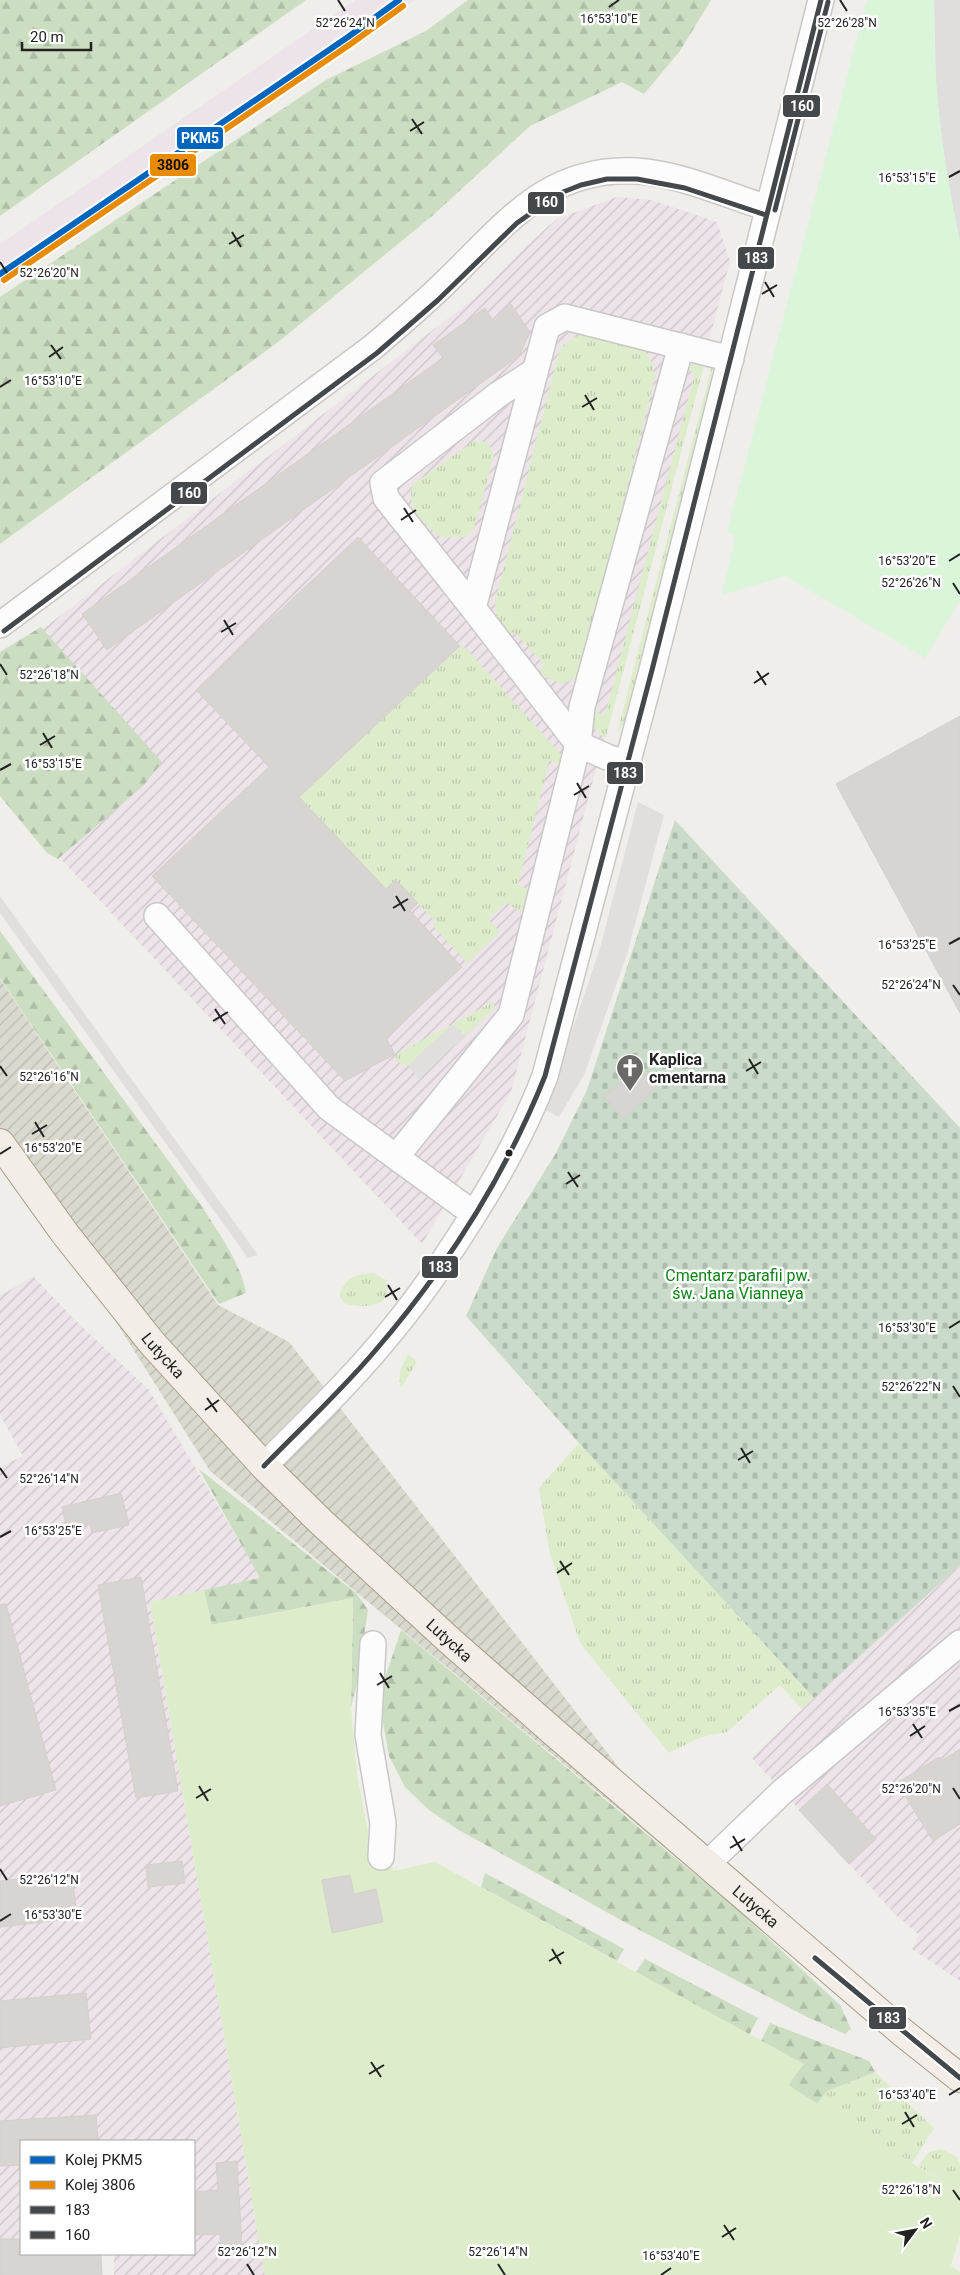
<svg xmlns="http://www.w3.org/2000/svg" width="960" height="2275" viewBox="0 0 960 2275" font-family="Roboto,sans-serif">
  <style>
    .residential { fill: #dfdedc }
    .industrial { fill: url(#industrial-furrows) }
    .railway { fill: #ede4e9 }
    .construction { fill: url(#construction-furrows) }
    .grass { fill: url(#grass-tufts) }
    .forest { fill: url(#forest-firs) }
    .cemetery { fill: url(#cemetery-stones) }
    .park { fill: #daf5da }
    .garden { fill: #ddeccb }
    .parking { fill: #e0dfde }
    .building { fill: #d7d4d2; stroke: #d3d0cc }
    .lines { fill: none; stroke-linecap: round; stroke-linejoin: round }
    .minor-casing { stroke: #c9c8c7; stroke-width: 28 }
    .major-casing { stroke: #a79c86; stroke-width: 30 }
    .minor { stroke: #fdfcfc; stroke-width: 25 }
    .major { stroke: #f3ede7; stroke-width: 28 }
    .bus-1-casing { stroke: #fff; stroke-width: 9 }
    .bus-2-casing { stroke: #fff; stroke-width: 9 }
    .bus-1 { stroke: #45484a; stroke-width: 5 }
    .bus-2 { stroke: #45484a; stroke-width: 5 }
    .rail-1-casing { stroke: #fff; stroke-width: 10 }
    .rail-2-casing { stroke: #fff; stroke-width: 10 }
    .rail-1 { stroke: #0065bd; stroke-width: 6 }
    .rail-2 { stroke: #e98a03; stroke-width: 6 }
    .ticks { fill: none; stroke: #222; stroke-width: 2 }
    .bus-dot { fill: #222; stroke: #fff; stroke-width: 2 }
    .labels { text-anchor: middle; stroke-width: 5; stroke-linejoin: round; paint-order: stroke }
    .poi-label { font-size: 16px; font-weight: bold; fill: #222; stroke: #fff; text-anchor: start }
    .park-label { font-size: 16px; fill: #0c8416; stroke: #fff }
    .street-label { font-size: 16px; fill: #222; stroke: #fff }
    .ticks-label { font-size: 12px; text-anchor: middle; fill: #222; stroke: #fff; stroke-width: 5; stroke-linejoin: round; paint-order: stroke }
    .line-badge { stroke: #fff; stroke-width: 2 }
    .badge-label { font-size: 14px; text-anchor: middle; font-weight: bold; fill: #fff }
    .pale-badge-label { font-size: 14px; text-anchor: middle; font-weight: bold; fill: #111 }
  </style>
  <defs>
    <pattern id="industrial-furrows" width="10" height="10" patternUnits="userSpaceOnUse" patternTransform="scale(1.25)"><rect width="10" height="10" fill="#ede4e9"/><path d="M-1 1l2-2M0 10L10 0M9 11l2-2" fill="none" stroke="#cbc3c8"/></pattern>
    <pattern id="construction-furrows" width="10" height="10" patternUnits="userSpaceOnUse" patternTransform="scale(1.25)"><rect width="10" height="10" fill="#d9d9cd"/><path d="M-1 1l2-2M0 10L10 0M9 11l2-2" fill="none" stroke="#babab0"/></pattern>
    <pattern id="grass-tufts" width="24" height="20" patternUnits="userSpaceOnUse" patternTransform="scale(1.25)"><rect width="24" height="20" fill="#ddeccb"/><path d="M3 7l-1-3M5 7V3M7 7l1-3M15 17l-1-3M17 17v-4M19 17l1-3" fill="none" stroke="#bdcaae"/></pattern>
    <pattern id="forest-firs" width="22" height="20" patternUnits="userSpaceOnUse" patternTransform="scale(1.25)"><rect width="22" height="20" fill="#cbdec1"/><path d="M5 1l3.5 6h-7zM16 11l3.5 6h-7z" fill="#aebea6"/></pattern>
    <pattern id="cemetery-stones" width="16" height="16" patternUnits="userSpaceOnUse" patternTransform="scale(1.25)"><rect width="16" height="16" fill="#cadbca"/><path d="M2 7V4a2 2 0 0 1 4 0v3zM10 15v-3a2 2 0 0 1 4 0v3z" fill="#adbcad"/></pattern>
  </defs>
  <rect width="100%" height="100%" fill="#f0eeeb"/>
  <path class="residential" d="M 934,0 L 960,0 L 960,242 L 948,186 L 941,133 L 936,89 Z"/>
  <path class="industrial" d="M 617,197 L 652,200 L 717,222 L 730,261 L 511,1092 L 422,1244 L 60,858 L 155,766 L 35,635 L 476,297 L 527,245 L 557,219 Z
    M 33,1276 L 77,1322 L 149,1390 L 261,1578 L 150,1603 L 265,2275 L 114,2275 L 114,2254 L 194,2254 L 194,2141 L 21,2141 L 21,2239 L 0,2239 L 0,1467 L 23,1456 L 0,1415 L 0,1296 Z
    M 960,1565 L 960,1981 L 912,1949 L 919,1935 L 896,1915 L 752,1758 L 814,1698 Z"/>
  <path class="railway" d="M 355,0 L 415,0 L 250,118 L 0,286 L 0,244 Z"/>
  <path class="construction" d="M 0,979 L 218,1305 L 289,1342 L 709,1884 L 210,1471 L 0,1138 Z"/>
  <path class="grass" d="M 584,334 C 615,340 653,339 655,377 L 581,669 L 575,678 L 563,684 L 547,678 L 539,669 L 544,664 L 514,632 L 509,637 L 497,620 L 495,602 L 560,348 L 573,338 Z
    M 686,361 L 705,362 L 606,737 L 603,737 L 595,729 L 590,710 L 605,715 L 695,373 L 680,368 Z
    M 713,362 L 715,363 L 715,384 L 628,716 L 617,733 Z
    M 474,441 L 488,442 L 494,456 L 474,528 L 466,537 L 442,538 C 423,522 405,511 413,484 Z
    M 460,646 L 466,648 L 565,759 L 564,764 L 549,761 L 518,885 L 533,891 L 525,907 L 520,913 L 507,902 L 488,919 L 500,932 L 467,963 L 433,926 L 436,922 L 396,880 L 386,889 L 299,797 Z
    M 493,1002 L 495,1008 L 465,1036 L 453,1024 L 408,1066 L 399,1063 L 395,1055 Z
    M 374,1273 L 386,1280 C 396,1308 364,1308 345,1304 L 339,1295 C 348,1275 354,1275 374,1273 Z
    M 408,1354 L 417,1362 L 401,1388 C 397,1375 402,1365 408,1354 Z
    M 579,1443 L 814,1698 L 802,1709 L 780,1685 L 727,1732 L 701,1737 L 669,1753 L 580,1643 L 550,1554 L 539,1488 Z
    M 875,2072 L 934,2128 L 912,2163 L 816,2105 L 827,2091 Z
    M 941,2149 L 957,2157 L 960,2166 L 960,2193 L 918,2166 L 929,2152 Z"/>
  <path class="forest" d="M 0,0 L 306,0 L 0,216 Z
    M 468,0 L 711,0 L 680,51 L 644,94 L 622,82 L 530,126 L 431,217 L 277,343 L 0,544 L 0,297 L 326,80 L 426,31 Z
    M 41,627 L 162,762 L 144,785 L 58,859 L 47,853 L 0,796 L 0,652 Z
    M 0,931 L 203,1208 C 220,1236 240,1261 246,1293 L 219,1304 L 0,978 Z
    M 199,1469 L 356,1593 L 368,1610 L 356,1688 L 351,1707 L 353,1598 L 211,1625 L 204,1590 L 260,1578 Z
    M 401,1630 L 738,1910 L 840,2005 L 851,2029 L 845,2034 L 807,2017 L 628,1924 L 457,1829 L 429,1810 L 405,1787 L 389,1756 L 381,1712 L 384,1681 Z
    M 485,1873 L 624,1949 L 617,1961 L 481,1887 Z
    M 645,1959 L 758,2018 L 749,2035 L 636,1972 Z
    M 770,2023 L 869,2061 L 875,2072 L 827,2091 L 816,2105 L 788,2085 L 803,2064 L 761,2041 Z"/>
  <path class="cemetery" d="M 675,820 L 960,1128 L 960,1565 L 814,1698 L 579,1443 L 466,1316 L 497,1248 L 556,1153 L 587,1090 Z"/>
  <path class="park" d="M 867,0 L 934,0 C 935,30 934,61 937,91 C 941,142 950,192 960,242 L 960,600 L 925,658 L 785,576 L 722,595 L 735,537 L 727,532 Z"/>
  <path class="garden" d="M 204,1590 L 212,1625 L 353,1598 L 351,1707 L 357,1774 L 373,1859 L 390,1855 L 393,1871 L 435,1862 L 804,2064 L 788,2085 L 960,2193 L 960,2235 L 951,2266 L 960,2272 L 960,2275 L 265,2275 L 150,1602 Z"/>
  <path class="parking" d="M 638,802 L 664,815 L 627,954 L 585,1073 L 559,1117 L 545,1110 L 600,948 Z
    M 0,896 L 258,1255 L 248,1258 L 0,913 Z
    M 453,1024 L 465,1036 L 419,1079 L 408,1066 Z"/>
  <path class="building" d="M 510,303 L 530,332 L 519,356 L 107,650 L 82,614 L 443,358 L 433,345 L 485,308 L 494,322 Z
    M 358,537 L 460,646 L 299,797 L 386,889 L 396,880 L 418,903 L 410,911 L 462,967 L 386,1038 L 395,1054 L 345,1081 L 152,876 L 269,767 L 196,690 Z
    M 960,716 L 960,1013 L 836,784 Z
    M 638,1067 L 656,1087 L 624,1119 L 604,1097 Z
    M 121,1493 L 129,1525 L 92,1533 L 90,1524 L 67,1530 L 62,1507 Z
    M 141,1577 L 178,1791 L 136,1798 L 98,1585 Z
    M 6,1604 L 56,1790 L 0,1806 L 0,1605 Z
    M 960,1749 L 960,1824 L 933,1841 L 897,1783 L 939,1757 L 941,1761 Z
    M 827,1784 L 876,1839 L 849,1864 L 799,1810 Z
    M 182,1861 L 185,1883 L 148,1887 L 146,1865 Z
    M 72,1873 L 77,1918 L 0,1927 L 0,1881 Z
    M 350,1875 L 354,1894 L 376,1889 L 383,1922 L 332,1933 L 322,1880 Z
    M 86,1993 L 91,2039 L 0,2048 L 0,2001 Z
    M 96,2115 L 98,2141 L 21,2141 L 21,2165 L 0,2166 L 0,2121 Z
    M 237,2161 L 242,2247 L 221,2248 L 220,2234 L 194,2235 L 194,2192 L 218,2190 L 216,2163 Z
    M 0,2239 L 21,2239 L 21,2254 L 101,2254 L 102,2275 L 0,2275 Z"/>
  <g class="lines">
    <defs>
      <path id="minor" d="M 473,608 L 386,498 L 383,483 L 499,394 L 535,371
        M 0,625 L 373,347 C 400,324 427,301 452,276 C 508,221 550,166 637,171 C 681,174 726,195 768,208
        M 628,764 L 607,757 L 578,744 L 473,608 L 547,327 L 565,317 L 731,359
        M 157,916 L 329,1108 L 474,1214
        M 396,1157 L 511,1015 L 578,744 L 582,707 L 681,346
        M 264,1466 C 306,1423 351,1381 389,1334 C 415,1303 438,1270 460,1236 C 493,1185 523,1134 545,1076 L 652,670 L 821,0
        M 373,1644 L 368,1735 L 383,1823 L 381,1857
        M 707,1864 L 782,1792 L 960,1643"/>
      <g id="major">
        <path id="s1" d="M 0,1143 L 66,1235 L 152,1343 L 264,1466 L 320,1521 L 449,1640 L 556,1734 L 902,2032 L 960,2078"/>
      </g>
    </defs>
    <use href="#minor" class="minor-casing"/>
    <use href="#major" class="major-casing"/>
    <use href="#minor" class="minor"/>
    <use href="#major" class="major"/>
    <defs>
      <path id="bus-1" d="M 264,1466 C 301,1428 340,1392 374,1352 C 445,1270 505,1176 545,1076 L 652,670 L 821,0
        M 815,1958 L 960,2078"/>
      <path id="bus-2" d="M 775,210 L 828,2
        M 4,631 L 377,353 L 438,300 L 517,223 L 558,194 L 581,185 L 607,179 L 637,179 L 685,188 L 766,215"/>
    </defs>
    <use href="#bus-1" class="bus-1-casing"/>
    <use href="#bus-2" class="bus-2-casing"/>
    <use href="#bus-1" class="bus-1"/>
    <use href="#bus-2" class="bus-2"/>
    <defs>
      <path id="rail-1" d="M 0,274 L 348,37 L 399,0"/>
      <path id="rail-2" d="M 4,280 L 352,43 L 403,6"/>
    </defs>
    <use href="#rail-1" class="rail-1-casing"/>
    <use href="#rail-2" class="rail-2-casing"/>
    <use href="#rail-1" class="rail-1"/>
    <use href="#rail-2" class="rail-2"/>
  </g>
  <path class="ticks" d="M 338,0 L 345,11M 840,0 L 847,11M 609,7 L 619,0M 412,119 L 422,134M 410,131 L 424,122M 949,177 L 960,171M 232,232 L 241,247M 229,244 L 244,235M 0,262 L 7,273M 765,282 L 774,297M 762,294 L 777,285M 51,345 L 61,359M 49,357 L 63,347M 0,387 L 11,380M 585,395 L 594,410M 582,407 L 597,398M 404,508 L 413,522M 401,520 L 416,510M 949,561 L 960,554M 953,583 L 960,594M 224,620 L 233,635M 221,632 L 236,623M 0,664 L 7,675M 757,671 L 766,685M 754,683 L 769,673M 43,733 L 52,748M 40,745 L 55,736M 0,770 L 11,764M 577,783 L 586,798M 574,795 L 589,786M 396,896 L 405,911M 393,908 L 408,899M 949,944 L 960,938M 953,985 L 960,995M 215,1009 L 225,1024M 213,1021 L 228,1012M 749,1059 L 758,1074M 0,1066 L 7,1076M 746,1071 L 761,1062M 35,1122 L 44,1137M 32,1134 L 47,1125M 0,1154 L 11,1147M 568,1172 L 578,1187M 566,1184 L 580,1175M 388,1285 L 397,1300M 385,1297 L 400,1288M 949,1328 L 960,1321M 953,1386 L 960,1397M 207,1398 L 217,1412M 205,1410 L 219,1400M 741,1448 L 750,1463M 738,1460 L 753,1451M 0,1468 L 7,1478M 0,1537 L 11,1531M 560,1561 L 569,1575M 557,1573 L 572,1563M 380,1673 L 389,1688M 377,1685 L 392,1676M 949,1711 L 960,1705M 913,1724 L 922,1738M 910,1736 L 925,1726M 199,1786 L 208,1801M 953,1788 L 960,1799M 196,1798 L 211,1789M 733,1836 L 742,1851M 730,1848 L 745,1839M 0,1869 L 7,1880M 0,1921 L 11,1914M 552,1949 L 561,1964M 549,1961 L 564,1952M 371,2062 L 381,2077M 369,2074 L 384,2065M 949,2095 L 960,2088M 905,2112 L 914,2127M 902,2124 L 917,2115M 953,2190 L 960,2200M 724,2225 L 734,2240M 722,2237 L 736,2228M 247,2264 L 254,2275M 498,2264 L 505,2275M 661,2275 L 671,2268"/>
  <defs>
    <symbol id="church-pin" viewBox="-11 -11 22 30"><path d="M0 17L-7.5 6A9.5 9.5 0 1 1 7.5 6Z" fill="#6a6968" stroke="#fff"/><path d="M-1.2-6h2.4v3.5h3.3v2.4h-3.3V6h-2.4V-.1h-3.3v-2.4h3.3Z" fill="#fff"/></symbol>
  </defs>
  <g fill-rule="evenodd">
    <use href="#church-pin" x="614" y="1052" width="32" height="43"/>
  </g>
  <circle class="bus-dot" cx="509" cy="1153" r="4.5"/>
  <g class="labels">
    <g class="poi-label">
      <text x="649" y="1065">Kaplica<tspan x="649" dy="18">cmentarna</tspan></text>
    </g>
    <g class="park-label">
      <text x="738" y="1281">Cmentarz parafii pw.<tspan x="738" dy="18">św. Jana Vianneya</tspan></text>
    </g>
    <g class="street-label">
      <text dy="6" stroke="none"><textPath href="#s1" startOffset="268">Lutycka</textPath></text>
      <text dy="6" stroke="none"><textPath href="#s1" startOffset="672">Lutycka</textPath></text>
      <text dy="6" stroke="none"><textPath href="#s1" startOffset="1078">Lutycka</textPath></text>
    </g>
  </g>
  <g class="ticks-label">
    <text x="609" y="23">16°53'10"E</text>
    <text x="345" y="27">52°26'24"N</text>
    <text x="847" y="27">52°26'28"N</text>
    <text x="907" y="182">16°53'15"E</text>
    <text x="49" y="277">52°26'20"N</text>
    <text x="53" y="385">16°53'10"E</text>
    <text x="907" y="565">16°53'20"E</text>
    <text x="911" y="587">52°26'26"N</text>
    <text x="49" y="679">52°26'18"N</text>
    <text x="53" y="768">16°53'15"E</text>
    <text x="907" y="949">16°53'25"E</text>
    <text x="911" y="989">52°26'24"N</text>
    <text x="49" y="1081">52°26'16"N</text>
    <text x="53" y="1152">16°53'20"E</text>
    <text x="907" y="1332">16°53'30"E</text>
    <text x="911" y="1391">52°26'22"N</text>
    <text x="49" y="1483">52°26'14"N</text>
    <text x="53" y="1535">16°53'25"E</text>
    <text x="907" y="1716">16°53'35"E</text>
    <text x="911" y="1793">52°26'20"N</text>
    <text x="49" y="1884">52°26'12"N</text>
    <text x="53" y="1919">16°53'30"E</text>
    <text x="907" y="2099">16°53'40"E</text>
    <text x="911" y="2194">52°26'18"N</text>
    <text x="247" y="2256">52°26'12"N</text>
    <text x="498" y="2256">52°26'14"N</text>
    <text x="671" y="2260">16°53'40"E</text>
  </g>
  <g class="line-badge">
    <rect x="782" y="94" width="39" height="24" rx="5" fill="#45484a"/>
    <rect x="176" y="126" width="48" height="24" rx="5" fill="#0065bd"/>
    <rect x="149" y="153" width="48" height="24" rx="5" fill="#e98a03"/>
    <rect x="527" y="191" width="38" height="24" rx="5" fill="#45484a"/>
    <rect x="737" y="246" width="38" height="24" rx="5" fill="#45484a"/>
    <rect x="170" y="481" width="38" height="24" rx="5" fill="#45484a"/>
    <rect x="606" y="761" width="38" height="24" rx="5" fill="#45484a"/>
    <rect x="421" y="1255" width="38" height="24" rx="5" fill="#45484a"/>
    <rect x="868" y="2006" width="39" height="24" rx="5" fill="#45484a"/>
  </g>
  <g class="badge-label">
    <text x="802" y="111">160</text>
    <text x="200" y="143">PKM5</text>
    <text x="546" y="207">160</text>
    <text x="756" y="263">183</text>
    <text x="189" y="498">160</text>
    <text x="625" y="778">183</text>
    <text x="440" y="1272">183</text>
    <text x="888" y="2023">183</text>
  </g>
  <g class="pale-badge-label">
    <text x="173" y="170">3806</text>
  </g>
  <rect x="20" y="2140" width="175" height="115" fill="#ffffff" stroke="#a7a7a7"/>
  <rect x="30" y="2156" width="25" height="8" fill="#0065bd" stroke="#a7a7a7"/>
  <text x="65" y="2165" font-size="15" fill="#222222">Kolej PKM5</text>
  <rect x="30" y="2181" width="25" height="8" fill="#e98a03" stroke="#a7a7a7"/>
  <text x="65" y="2190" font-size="15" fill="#222222">Kolej 3806</text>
  <rect x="30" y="2206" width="25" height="8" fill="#45484a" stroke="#a7a7a7"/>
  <text x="65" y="2215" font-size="15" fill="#222222">183</text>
  <rect x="30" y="2231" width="25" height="8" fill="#45484a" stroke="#a7a7a7"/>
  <text x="65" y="2240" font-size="15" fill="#222222">160</text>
  <g transform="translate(915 2230) rotate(58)" stroke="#ffffff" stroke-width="4" paint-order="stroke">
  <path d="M0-4L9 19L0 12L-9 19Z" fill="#222222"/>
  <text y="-8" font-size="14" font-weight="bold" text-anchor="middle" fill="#222222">N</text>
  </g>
  <path d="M22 42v8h69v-8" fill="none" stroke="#222222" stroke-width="2.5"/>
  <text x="30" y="42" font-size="15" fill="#222222" stroke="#ffffff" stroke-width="4" paint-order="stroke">20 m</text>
</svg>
